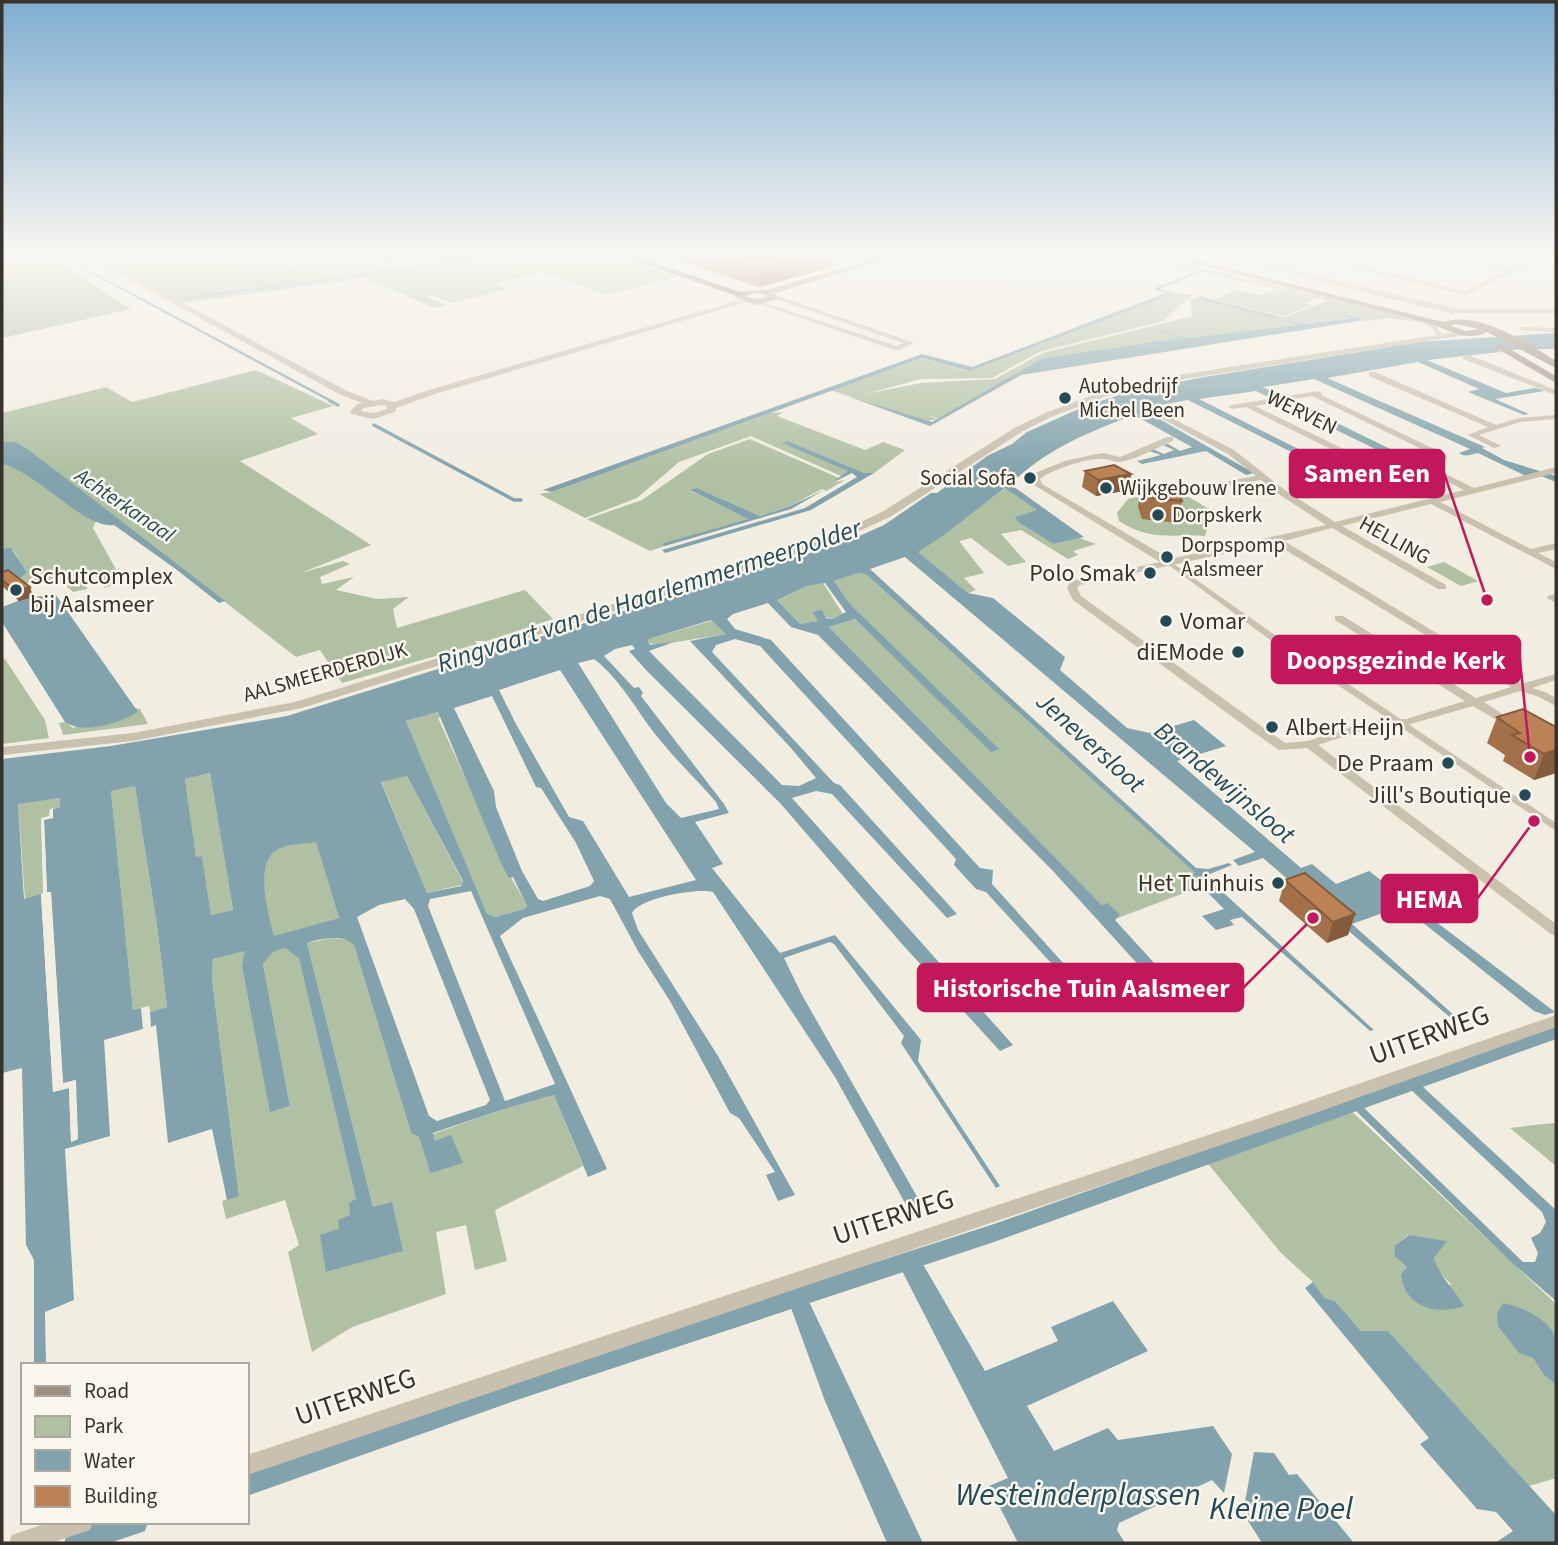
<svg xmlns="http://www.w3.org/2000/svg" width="1558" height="1545" viewBox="0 0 1558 1545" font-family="'Source Sans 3',sans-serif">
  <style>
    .green { fill: #b0c0a2; fill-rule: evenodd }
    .water { fill: #82a3ad; fill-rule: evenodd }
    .pier { fill: #f2ede1; fill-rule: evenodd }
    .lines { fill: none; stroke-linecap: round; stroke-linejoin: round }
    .stream-far1 { stroke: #82a3ad; stroke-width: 2.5 }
    .stream { stroke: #82a3ad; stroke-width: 3.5 }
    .canal { fill: #82a3ad; fill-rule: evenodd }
    .pedestrian { fill: #c9c0ae; fill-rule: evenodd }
    .minor { fill: #c9c0ae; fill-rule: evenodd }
    .tertiary { fill: #c9c0ae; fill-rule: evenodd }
    .secondary { fill: #9d907f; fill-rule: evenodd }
    .trunk { fill: #685d51; fill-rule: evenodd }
    .wall { fill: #a27049 }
    .shaded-wall { fill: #845b3c }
    .building { fill: #bc8255; stroke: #845b3c; stroke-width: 2 }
    .poi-dot { fill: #244a57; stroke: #f9f6ee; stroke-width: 2.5 }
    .labels { text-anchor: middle; stroke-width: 5; stroke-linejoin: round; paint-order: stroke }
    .far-poi-label { font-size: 21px; fill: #38322c; stroke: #f9f6ee; text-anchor: start }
    .far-street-label { font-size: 21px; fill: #38322c; stroke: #f9f6ee }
    .far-water-label { font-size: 21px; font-style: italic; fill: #244a57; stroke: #f9f6ee }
    .poi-label { font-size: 24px; fill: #38322c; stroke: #f9f6ee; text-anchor: end }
    .water-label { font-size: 26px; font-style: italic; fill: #244a57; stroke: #f9f6ee }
    .near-street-label { font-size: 28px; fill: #38322c; stroke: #f9f6ee }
    .near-water-label { font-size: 32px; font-style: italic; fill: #244a57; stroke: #f9f6ee }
    .leader { fill: none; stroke: #c2185b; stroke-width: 2.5 }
    .callout-dot { fill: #c2185b; stroke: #f9f6ee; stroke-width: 2.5 }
    .callout { fill: #c2185b; stroke: #c2185b; stroke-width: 2.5 }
    .callout-label { font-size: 26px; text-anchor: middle; font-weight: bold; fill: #fff }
  </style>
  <rect width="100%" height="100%" fill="#f2ede1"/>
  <path class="green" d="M 2,256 L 48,256 L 131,309 L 2,338 Z
    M 94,256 L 248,256 L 278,264 L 313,268 L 253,256 L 490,256 L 185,300 L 508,256 L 616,256 L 676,277 L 606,295 L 542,272 L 495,284 L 507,289 L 452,303 L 431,295 L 426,296 L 446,305 L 434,308 L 367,278 L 182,303 Z
    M 1228,260 L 1453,311 L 1454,314 Z
    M 1277,289 L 1316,298 L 1305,303 L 1311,305 L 1284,316 L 1215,299 L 1237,290 L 1260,295 Z
    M 1173,293 L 1197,295 L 1187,299 L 1163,321 L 1039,352 L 992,378 L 921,379 L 865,394 L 921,383 L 995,379 L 1042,353 L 1193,316 L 1190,300 L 1200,296 L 1285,317 L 1329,300 L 1423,322 L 1388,318 L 1368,321 L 1339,313 L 1352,317 L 1303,324 L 1286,320 L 1299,325 L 1187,338 L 1160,331 L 1183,338 L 1043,358 L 939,419 L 920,412 L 937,419 L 924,422 L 831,390 L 922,358 L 966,371 Z
    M 256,370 L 333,406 L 291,418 L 318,434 L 240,461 L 371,545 L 301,573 L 343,561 L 350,564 L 320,577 L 322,584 L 354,577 L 336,590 L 377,599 L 409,597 L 393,609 L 397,628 L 525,590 L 553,619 L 487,641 L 475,641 L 477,644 L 342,683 L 320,650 L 296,657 L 28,449 L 16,442 L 2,442 L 2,413 L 106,387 L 132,402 Z
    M 783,412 L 777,416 L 865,450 L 883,442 L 905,450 L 874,473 L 864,473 L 788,441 L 783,443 L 849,471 L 841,476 L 751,436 L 679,462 L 637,498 L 585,518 L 539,494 L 552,492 L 770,413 Z
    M 750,439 L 839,478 L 831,483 L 845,480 L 826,491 L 822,489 L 788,507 L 760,516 L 697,488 L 691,491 L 749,519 L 663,544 L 665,546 L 650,551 L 587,519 L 642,500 L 708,454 Z
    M 2,464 C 38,472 63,505 96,521 L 93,528 L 123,582 L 104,588 L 102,574 L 87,577 L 87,589 L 73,592 C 60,577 37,581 19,585 L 17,579 L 27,572 L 13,550 L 2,549 Z
    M 1006,488 L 1038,510 L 1054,544 L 1079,538 L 1096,544 L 1073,551 L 1078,555 L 1068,559 L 1021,530 L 1001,534 L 1026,562 L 1008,566 L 971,538 L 959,541 L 984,573 L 964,578 L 976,590 L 968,593 L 917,552 Z
    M 1150,493 L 1189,497 L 1212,511 L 1205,536 C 1170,534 1150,541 1119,521 L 1117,513 L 1128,499 Z
    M 1444,562 L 1478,581 L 1461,586 L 1427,567 Z
    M 859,573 L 867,575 L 1196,874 L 1191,876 L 1200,887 L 1115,919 L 1120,915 L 1102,905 L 829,627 L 855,619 L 991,751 L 998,749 L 851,605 L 834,581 Z
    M 823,583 L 843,614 L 833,619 L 812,613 L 819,621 L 800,624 L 777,600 L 807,586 Z
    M 714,620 L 727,634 L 657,645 L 648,643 L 649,639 Z
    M 5,659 L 45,720 L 49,738 L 2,744 L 2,660 Z
    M 135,708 L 140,709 L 148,724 L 63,735 L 59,723 L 65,722 L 73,728 Z
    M 438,712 L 441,717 L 438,718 L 496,845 C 502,867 517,885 527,906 L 524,909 L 495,917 L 487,915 L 406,721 Z
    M 210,773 L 233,910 L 211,915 L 202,857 L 196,858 L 185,779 Z
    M 407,776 L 463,882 L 461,885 L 427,893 L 381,781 Z
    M 135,786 L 157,926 L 167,1007 L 150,1012 L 149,1006 L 133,1010 L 111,791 Z
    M 60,798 L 60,807 L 50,809 L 49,816 L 41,818 L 44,894 L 25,899 L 18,803 Z
    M 316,841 L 339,918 L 274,937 C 268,917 255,868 274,852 C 284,844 303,844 316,841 Z
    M 331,938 L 349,940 L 354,945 L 411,1133 L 419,1137 L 430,1173 L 435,1141 L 433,1134 L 501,1110 L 554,1095 L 583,1166 L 495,1210 L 507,1261 L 475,1270 L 466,1225 L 436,1232 L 446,1294 L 352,1327 L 312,1352 L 288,1252 L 299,1245 L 285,1200 L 226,1219 L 222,1201 L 239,1195 L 212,979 L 213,959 L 244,950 L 242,968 L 271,1111 L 290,1106 L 263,964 L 273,952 L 285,948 L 299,959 L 356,1199 L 350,1215 L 339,1229 L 326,1272 L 402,1251 L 373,1207 L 307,943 Z
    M 1344,1104 L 1556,1304 L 1556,1339 L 1541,1320 L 1533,1358 L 1543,1374 L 1556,1385 L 1556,1478 L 1529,1486 L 1388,1331 L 1361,1331 L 1335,1301 L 1324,1299 L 1313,1282 L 1281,1253 L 1200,1154 ZM 1408,1235 L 1446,1241 L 1434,1258 L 1438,1271 L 1452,1285 L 1401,1274 L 1407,1267 L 1394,1256 L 1395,1245 Z
    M 1556,1124 L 1556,1166 L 1510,1128 L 1553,1123 Z"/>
  <path class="water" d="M 490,256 L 508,256 L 181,300 L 184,298 Z
    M 1168,292 L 1174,294 L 969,371 L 922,358 L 552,492 L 543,490 L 922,354 L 972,367 Z
    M 1323,310 L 1365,320 L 1021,375 L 930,426 L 847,396 L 932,422 L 1043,358 L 1181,338 L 1158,331 L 1161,331 L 1187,338 L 1297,325 L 1283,320 L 1286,320 L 1303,324 L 1351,318 Z
    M 1556,333 L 1556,349 L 1499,350 L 1501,352 L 1427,360 L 1506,393 L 1535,388 L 1545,391 L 1495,399 L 1529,414 L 1524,415 L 1468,392 L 1479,389 L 1418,362 L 1327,378 L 1485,447 L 1482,448 L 1504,460 L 1556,476 L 1556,482 L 1541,476 L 1526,476 L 1478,453 C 1470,454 1467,458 1459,453 L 1470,449 L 1314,379 L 1263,387 L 1411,459 L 1402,462 L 1256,391 L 1199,399 L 1358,479 L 1349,481 L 1188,400 L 1161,405 L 1147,412 L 1254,473 L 1246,475 L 1206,451 L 1142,464 L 1137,461 L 1161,455 L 1149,451 L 1153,449 L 1164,454 L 1174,450 L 1163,445 L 1168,444 L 1180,451 L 1192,447 L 1134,415 C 1084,434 1051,447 1010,484 L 1084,537 L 1054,544 L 1018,522 L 1015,517 L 1037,510 L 1005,488 L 941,537 L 918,552 L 968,593 L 993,598 L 1065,657 L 1060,670 L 1127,728 L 1150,733 L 1194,720 L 1226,746 L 1177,761 L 1301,868 L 1312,864 L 1336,884 L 1369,871 L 1555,1012 L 1545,1015 L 1534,1011 L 1402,906 L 1352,924 L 1456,1017 L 1452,1019 L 1263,858 L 1239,866 L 1233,860 L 1255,852 L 905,557 L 870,569 L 1196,868 L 1208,869 L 1229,863 L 1232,865 L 1205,876 L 1374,1030 L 1370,1031 L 1242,917 L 1230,920 L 1234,925 L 1216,930 L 1202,916 L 1224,909 L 1191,876 L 1195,873 L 867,575 L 859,573 L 834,581 L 851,605 L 999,749 L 991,752 L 855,619 L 829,627 L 1102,905 L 1108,903 L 1120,915 L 1115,920 L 1156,965 L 1143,970 L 1053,871 L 818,635 L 791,627 L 768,603 L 733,614 L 727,619 L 735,629 L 771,640 L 980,868 L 993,870 L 992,884 L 1092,995 L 1090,997 L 1101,1010 L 1096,1012 L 986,892 L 976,889 L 954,865 L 956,859 L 760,646 L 735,639 L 716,645 L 712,652 L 834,783 L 840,785 L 957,914 L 947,918 L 832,794 L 816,791 L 792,798 L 1013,1045 L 1000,1051 L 902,944 L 780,803 L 648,672 L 629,651 L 635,649 L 632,645 L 615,649 L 604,656 L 634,688 L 639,687 L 643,693 L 641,696 L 724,804 L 729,813 L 695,822 L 723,864 L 712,868 L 780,953 L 835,935 L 921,1040 L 918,1061 L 1000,1186 L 996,1188 L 901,1043 L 904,1036 L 834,944 L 830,942 L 784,958 L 802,995 L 923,1207 L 910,1212 L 835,1077 L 713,892 C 696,888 640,898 632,913 L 638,930 L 718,1056 L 795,1195 L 778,1201 L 766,1175 L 775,1172 L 739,1118 L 730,1113 L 670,1001 L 638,951 L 610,899 L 600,896 L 523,918 L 500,936 L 607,1169 L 588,1177 L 554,1095 L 501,1110 L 433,1133 L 435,1141 L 451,1135 L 463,1163 L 430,1173 L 419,1137 L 411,1133 L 354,945 C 343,934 322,938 307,943 L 373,1207 L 392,1202 L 403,1251 L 326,1272 L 320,1235 L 339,1229 L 338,1220 L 350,1215 L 349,1203 L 356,1199 L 299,959 L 285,948 L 273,952 L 263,964 L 290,1106 L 270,1112 L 242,967 L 244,951 L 213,959 L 212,979 L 239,1196 L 227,1200 L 212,1129 L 168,1143 L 156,1025 L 151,1027 L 150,1012 L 167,1007 L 157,926 L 135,786 L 111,791 L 133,1010 L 141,1008 L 143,1029 L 104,1040 L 110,1136 L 65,1149 L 74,1300 L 45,1312 L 46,1365 L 34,1365 L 34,1260 L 26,1245 L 22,1068 L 2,1073 L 2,759 L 111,746 L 287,716 L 848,541 L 884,525 L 931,493 L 937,493 L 987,456 L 1012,444 L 1027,432 L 1083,407 L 1125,393 L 1199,378 L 1419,342 ZM 825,583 L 846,612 L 833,619 L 826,618 L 822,610 L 812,612 L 818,621 L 800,624 L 777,600 L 807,586 ZM 711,620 L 726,634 L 690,641 L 791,748 L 816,778 L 799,786 L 782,785 L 649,651 L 674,642 L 650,645 L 648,642 L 649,639 ZM 594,659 C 620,679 635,708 655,734 C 674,758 696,779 716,802 L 719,809 L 681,818 L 666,803 L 578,663 ZM 560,670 L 696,880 L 629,897 L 583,821 L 569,817 L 516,724 L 499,690 ZM 492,696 L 536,787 L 541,788 L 576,843 L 594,881 L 590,886 L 543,901 L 538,899 L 522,871 L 496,807 L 494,791 L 454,708 ZM 438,712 L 500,861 L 509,878 L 513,877 L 527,906 L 524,909 L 495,917 L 487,914 L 406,721 ZM 210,773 L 233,910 L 211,915 L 202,856 L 196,857 L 185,779 ZM 407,776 L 463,881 L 461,886 L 427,893 L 381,782 ZM 60,798 L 60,807 L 53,809 L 53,817 L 44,820 L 47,893 L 51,893 L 63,1084 L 75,1080 L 78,1139 L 71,1142 L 69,1088 L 53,1092 L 41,894 L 24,899 L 18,804 ZM 316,842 L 339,918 L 274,936 C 269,917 255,868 274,852 C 284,844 303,844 316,842 ZM 471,891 L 555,1084 L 505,1101 L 428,906 L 430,899 ZM 405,899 L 414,909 L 490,1100 L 486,1105 L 437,1121 L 429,1116 L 357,917 L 379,905 Z
    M 788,441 L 864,473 L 874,473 L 811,510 L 665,553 L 662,550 L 805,508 L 857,477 L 852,473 L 830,484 L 848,471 L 782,443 Z
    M 2,442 L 16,442 L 28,449 L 225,601 L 219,603 L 177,570 L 114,525 C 83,529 38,472 2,464 Z
    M 697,488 L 760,516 L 788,507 L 824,490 L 791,509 L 665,546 L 661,544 L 748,519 L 690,490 Z
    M 11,548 L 27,572 L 21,577 L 2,583 L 2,549 Z
    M 56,595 L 138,712 C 120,723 83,735 65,722 L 2,622 L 2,607 L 18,601 L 16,598 Z
    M 1422,1086 L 1556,1210 L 1556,1301 L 1511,1262 L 1355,1110 L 1361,1105 L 1523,1262 L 1535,1262 L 1538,1253 L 1531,1238 L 1540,1233 L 1546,1222 L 1542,1212 L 1410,1089 Z
    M 1409,1235 L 1447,1241 L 1434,1258 C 1439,1276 1455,1290 1464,1306 C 1437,1316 1404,1307 1401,1274 L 1407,1267 L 1394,1256 L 1395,1245 Z
    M 917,1254 L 985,1371 L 1058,1341 L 1051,1327 L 1113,1301 L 1148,1351 L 1027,1406 L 1054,1451 L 1108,1428 L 1118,1440 L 1213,1426 L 1232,1454 L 1224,1493 L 1212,1480 L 1119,1523 L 1117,1530 L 1125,1543 L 1018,1543 L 989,1486 L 1008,1478 L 897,1261 Z
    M 1313,1282 L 1324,1298 L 1335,1301 L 1361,1331 L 1388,1331 L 1556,1515 L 1556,1543 L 1495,1543 L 1513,1531 L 1496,1512 L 1477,1509 L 1420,1444 L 1429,1438 L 1305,1288 Z
    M 804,1291 L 923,1543 L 887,1543 L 825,1401 L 787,1297 Z
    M 1503,1303 C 1522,1307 1551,1319 1556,1340 C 1558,1353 1556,1371 1556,1385 L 1543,1374 L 1533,1358 L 1519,1353 L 1498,1326 L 1497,1314 Z
    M 1254,1452 L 1274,1453 L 1289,1475 L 1297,1474 L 1354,1543 L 1262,1543 L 1243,1513 Z"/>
  <path class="pier" d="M 53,809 L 53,818 L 44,820 L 47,892 L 51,892 L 63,1083 L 76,1080 L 78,1139 L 71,1142 L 69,1088 L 53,1092 L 41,894 L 43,893 L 41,819 L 49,816 L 50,810 ZM 45,896 L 48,896 L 60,1086 L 56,1088 Z"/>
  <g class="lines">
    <path class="stream-far1" d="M 61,256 L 333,402
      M 1142,256 L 1230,276
      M 1168,292 L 1156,289 L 1203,270
      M 1200,298 L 1274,317"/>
    <path class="stream" d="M 330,401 L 338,405
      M 374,425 L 514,500 L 521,500"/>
    <path class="canal" d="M 1556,1026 L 1556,1039 L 994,1242 L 517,1400 L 247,1496 L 247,1472 L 517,1378 L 994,1224 Z
      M 100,1522 L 148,1522 L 145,1531 L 110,1543 L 64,1543 L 67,1534 Z"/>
    <path class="pedestrian" d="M 1168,560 L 1275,635 L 1556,823 L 1556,830 L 1553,829 L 1269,639 L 1166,563 L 1166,561 Z"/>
    <path class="minor" d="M 1219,256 L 1232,256 L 1459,309 L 1556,309 L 1556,313 L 1459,313 Z
      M 1304,256 L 1317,256 L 1464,291 L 1507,271 L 1444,256 L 1457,256 L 1512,269 L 1528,262 L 1503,256 L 1519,256 L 1556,263 L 1556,267 L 1534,263 L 1465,295 Z
      M 1225,277 L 1253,279 L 1426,321 L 1434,324 L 1442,334 L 1437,335 L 1430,326 L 1422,323 L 1253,283 L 1223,280 Z
      M 775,295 L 912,342 L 914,343 L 900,350 L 894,350 L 753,302 L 758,301 L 897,346 L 903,343 L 773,298 L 773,296 Z
      M 1522,327 L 1556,328 L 1556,332 L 1520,330 L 1519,329 Z
      M 1463,355 L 1469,355 L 1556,390 L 1556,395 L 1463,359 Z
      M 1369,372 L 1375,372 L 1496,425 L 1519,418 L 1556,415 L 1556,419 L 1520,422 L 1479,435 L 1501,446 L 1494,448 L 1468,435 L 1488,427 L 1369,376 Z
      M 1318,391 L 1322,393 L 1321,395 L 1447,455 L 1447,459 L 1426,464 L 1474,488 L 1556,467 L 1556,473 L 1440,502 L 1531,549 L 1556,543 L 1556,549 L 1538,553 L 1556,562 L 1556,569 L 1431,504 L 1342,526 L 1446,585 L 1446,589 L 1438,589 L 1332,528 L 1284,541 L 1521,684 L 1556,674 L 1556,680 L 1532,688 L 1545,692 L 1556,698 L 1556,706 L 1537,696 L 1520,691 L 1484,702 L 1516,723 L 1518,725 L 1516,727 L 1508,727 L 1473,706 L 1407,725 L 1367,729 L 1318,745 L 1556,924 L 1556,936 L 1551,934 L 1307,748 L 1279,750 L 1253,732 L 1073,600 L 1067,588 L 1071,581 L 1160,562 L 1034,485 L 1032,479 L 1035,473 L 1065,461 L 1092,455 L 1103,453 L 1120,457 L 1167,437 L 1173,437 L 1173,441 C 1158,447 1135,460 1120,462 C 1114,462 1110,459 1104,459 C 1089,457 1051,470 1040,479 L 1042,484 L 1170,559 L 1326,525 L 1280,495 L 1261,480 L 1201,490 L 1201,486 L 1256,476 L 1228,454 L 1153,414 L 1152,412 L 1156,410 L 1234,450 L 1286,491 L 1335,522 L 1464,490 L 1417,466 L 1381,474 L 1246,407 L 1232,409 L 1228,407 L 1232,405 ZM 1312,396 L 1436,456 L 1385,469 L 1255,406 ZM 1274,543 L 1511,687 L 1476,698 L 1343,616 L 1335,616 L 1335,620 L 1465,701 L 1406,719 L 1366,722 L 1308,741 L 1285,743 L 1081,596 L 1077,588 L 1079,585 Z
      M 1556,594 L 1556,603 L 1547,598 L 1548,596 Z
      M 1556,1015 L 1556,1027 L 1301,1118 L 247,1475 L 247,1455 L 1289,1108 Z
      M 50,1522 L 93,1522 L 90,1530 L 51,1543 L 9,1543 L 12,1535 Z"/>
    <path class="tertiary" d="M 86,256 L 95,256 L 347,391 L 373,401 L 382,399 L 394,402 L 432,389 L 743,299 L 750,301 L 438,393 L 396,408 L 395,412 L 373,419 L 352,414 L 350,412 L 357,404 L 362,403 L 341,395 ZM 382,405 L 387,406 L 387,409 L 373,413 L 361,411 L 363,408 Z
      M 1463,331 L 1466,331 L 1466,335 L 1185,379 L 1104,397 L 1051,417 L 1023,431 L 890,517 L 833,543 L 302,708 L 133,741 L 2,755 L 2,747 L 133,733 L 295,702 L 825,539 L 882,512 L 1016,427 L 1045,413 L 1098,393 L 1185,374 Z"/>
    <path class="secondary" d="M 884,256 L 898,256 L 775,293 L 778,299 L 756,305 L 735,297 L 741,291 L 766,290 ZM 757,293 L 769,296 L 756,299 L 745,296 Z
      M 1166,256 L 1181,256 L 1443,322 C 1480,310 1526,343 1556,361 L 1556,368 L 1487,332 C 1467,343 1447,329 1428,323 ZM 1455,324 L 1479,329 L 1466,331 L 1451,326 Z
      M 1501,344 L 1556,376 L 1556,383 L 1498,349 L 1496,347 Z"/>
    <path class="trunk" d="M 369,256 L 396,256 L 392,259 Z
      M 621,256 L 636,256 L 746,294 L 737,296 Z"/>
  </g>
  <path class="wall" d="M 665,256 L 831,256 L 831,267 L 759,287 Z
    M 1085,471 L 1131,474 L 1129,490 L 1096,496 L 1082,487 Z
    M 1141,485 L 1182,501 L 1177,523 L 1142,519 L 1138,507 Z
    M 2,572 L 30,587 L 33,597 L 19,601 L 2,586 Z
    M 1497,717 L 1556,727 L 1556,773 L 1534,780 L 1503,761 L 1505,755 L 1487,743 Z
    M 1285,880 L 1355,914 L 1348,935 L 1327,943 L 1279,901 Z"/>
  <path class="shaded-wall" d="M 809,256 L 831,256 L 831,267 L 759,287 L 759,270 Z
    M 1131,474 L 1129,490 L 1096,496 L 1098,480 Z
    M 30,587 L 33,597 L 19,601 L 15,591 Z
    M 1556,750 L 1556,773 L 1534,780 L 1544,754 Z
    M 1355,914 L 1348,935 L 1327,943 L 1333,922 Z"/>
  <path class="building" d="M 715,256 L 809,256 L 759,270 Z
    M 1114,465 L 1131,474 L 1098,480 L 1085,471 Z
    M 1141,485 L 1176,489 L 1182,501 L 1145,497 Z
    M 8,570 L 30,587 L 15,591 L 2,580 L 2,572 Z
    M 1523,709 L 1556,727 L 1556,750 L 1544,754 L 1512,735 L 1520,733 L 1497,717 Z
    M 1305,873 L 1355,914 L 1333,922 L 1285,880 Z"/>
  <linearGradient id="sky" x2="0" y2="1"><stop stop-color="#7fadd0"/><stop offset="0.54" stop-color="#f9f7f2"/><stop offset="1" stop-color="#f9f7f2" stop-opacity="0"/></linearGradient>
  <rect width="1558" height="473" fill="url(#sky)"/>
  <g class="poi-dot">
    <circle cx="1065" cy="398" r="7"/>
    <circle cx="1030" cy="478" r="7"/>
    <circle cx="1106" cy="488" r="7"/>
    <circle cx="1158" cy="515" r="7"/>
    <circle cx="1167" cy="557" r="7"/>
    <circle cx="1150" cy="573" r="7"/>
    <circle cx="16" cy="590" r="7"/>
    <circle cx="1166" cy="621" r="7"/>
    <circle cx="1238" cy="652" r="7"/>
    <circle cx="1272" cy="727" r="7"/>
    <circle cx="1448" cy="763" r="7"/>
    <circle cx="1525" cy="795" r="7"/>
    <circle cx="1278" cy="883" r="7"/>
  </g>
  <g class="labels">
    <g class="far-poi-label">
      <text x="1079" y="393">Autobedrijf<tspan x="1079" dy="24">Michel Been</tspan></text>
      <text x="1016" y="485" text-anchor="end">Social Sofa</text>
      <text x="1120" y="495">Wijkgebouw Irene</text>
      <text x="1172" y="522">Dorpskerk</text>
      <text x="1181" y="552">Dorpspomp<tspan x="1181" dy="24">Aalsmeer</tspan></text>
    </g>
    <g class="far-street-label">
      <text transform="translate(1302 412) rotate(26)" y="7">WERVEN</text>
      <text transform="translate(1395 540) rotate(29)" y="7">HELLING</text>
      <text transform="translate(325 672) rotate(-16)" y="7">AALSMEERDERDIJK</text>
    </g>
    <g class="far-water-label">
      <text transform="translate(125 505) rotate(34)" y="7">Achterkanaal</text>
    </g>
    <g class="poi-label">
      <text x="1136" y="581">Polo Smak</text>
      <text x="30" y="584" text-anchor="start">Schutcomplex<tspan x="30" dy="28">bij Aalsmeer</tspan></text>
      <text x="1180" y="629" text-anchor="start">Vomar</text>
      <text x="1224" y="660">diEMode</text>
      <text x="1286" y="735" text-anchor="start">Albert Heijn</text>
      <text x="1434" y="771">De Praam</text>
      <text x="1511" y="803">Jill's Boutique</text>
      <text x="1264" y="891">Het Tuinhuis</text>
    </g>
    <g class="water-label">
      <text transform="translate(649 595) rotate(-18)" y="9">Ringvaart van de Haarlemmermeerpolder</text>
      <text transform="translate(1091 742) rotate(42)" y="9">Jeneversloot</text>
      <text transform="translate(1225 782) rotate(40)" y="9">Brandewijnsloot</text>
    </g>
    <g class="near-street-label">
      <text transform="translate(1429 1034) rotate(-20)" y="10">UITERWEG</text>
      <text transform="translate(893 1216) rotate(-18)" y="10">UITERWEG</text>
      <text transform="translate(355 1396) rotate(-19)" y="10">UITERWEG</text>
    </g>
    <g class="near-water-label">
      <text x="1078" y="1505">Westeinderplassen</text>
      <text x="1281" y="1519">Kleine Poel</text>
    </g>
  </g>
  <path class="leader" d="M1487 600L1444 473M1530 757L1520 660M1534 821L1477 899M1313 918L1243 988"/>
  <g class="callout-dot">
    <circle cx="1487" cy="600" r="7"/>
    <circle cx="1530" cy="757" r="7"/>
    <circle cx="1534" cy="821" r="7"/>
    <circle cx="1313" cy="918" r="7"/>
  </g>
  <g class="callout">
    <rect x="1290" y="450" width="154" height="47" rx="7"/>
    <rect x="1272" y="636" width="248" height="47" rx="7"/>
    <rect x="1382" y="875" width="95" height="47" rx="7"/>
    <rect x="918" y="964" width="325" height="47" rx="7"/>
  </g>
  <g class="callout-label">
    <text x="1367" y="482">Samen Een</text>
    <text x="1396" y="669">Doopsgezinde Kerk</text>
    <text x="1429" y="908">HEMA</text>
    <text x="1081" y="997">Historische Tuin Aalsmeer</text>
  </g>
  <rect width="1558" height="1545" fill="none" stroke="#38322c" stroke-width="7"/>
  <rect x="21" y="1363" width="228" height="161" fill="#f9f6ee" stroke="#aca8a0" stroke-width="2"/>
  <rect x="35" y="1386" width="35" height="10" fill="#9d907f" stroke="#aca8a0" stroke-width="2"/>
  <text x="84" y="1398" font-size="21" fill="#38322c">Road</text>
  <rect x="35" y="1416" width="35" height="21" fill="#b0c0a2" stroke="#aca8a0" stroke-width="2"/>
  <text x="84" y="1433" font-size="21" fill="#38322c">Park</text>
  <rect x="35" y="1450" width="35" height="21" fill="#82a3ad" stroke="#aca8a0" stroke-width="2"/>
  <text x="84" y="1468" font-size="21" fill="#38322c">Water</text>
  <rect x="35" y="1486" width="35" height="21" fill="#bc8255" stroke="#aca8a0" stroke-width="2"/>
  <text x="84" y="1503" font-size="21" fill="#38322c">Building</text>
</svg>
